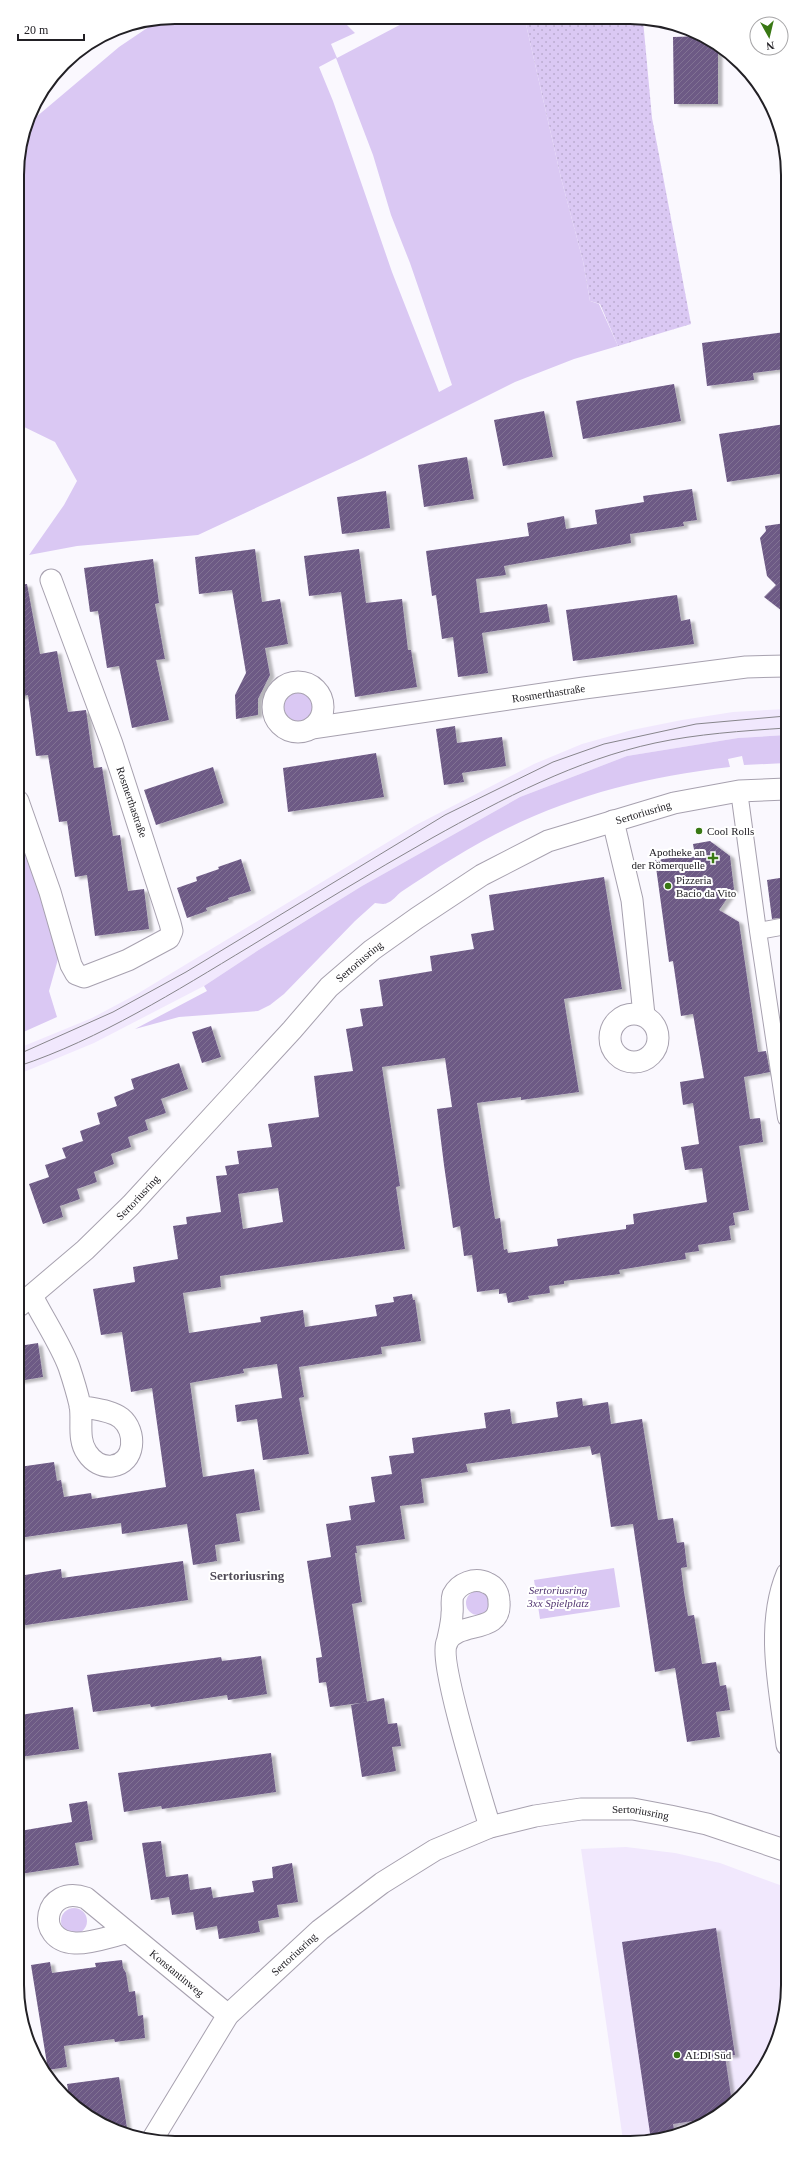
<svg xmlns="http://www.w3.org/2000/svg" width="805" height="2160" viewBox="0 0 805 2160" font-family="'Times New Roman',serif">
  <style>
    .built { fill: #f1e8fd }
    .green { fill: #dac8f3; fill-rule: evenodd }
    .garden { fill: url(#garden-dots) }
    .building { fill: url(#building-hatch); fill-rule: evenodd; filter: url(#shadow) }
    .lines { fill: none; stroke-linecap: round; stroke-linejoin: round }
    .pedestrian-casing { stroke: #a7a1af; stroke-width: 18 }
    .minor-casing { stroke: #a7a1af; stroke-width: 23 }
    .pedestrian { stroke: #fff; stroke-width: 16 }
    .minor { stroke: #fff; stroke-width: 21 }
    .tram { stroke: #87858b; stroke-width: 1 }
    .poi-dot { fill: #397814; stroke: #fff; stroke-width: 1.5 }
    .labels { text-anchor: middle; stroke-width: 4; stroke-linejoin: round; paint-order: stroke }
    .street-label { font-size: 11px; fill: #222025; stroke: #fff }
    .poi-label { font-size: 11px; fill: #222025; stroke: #fff; text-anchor: start }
    .park-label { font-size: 11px; font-style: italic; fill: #523671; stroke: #fff }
    .quarter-label { font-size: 13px; font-weight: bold; fill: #4f4a56; stroke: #fff }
    .rim { fill: none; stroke: #222025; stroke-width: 2 }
  </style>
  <defs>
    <pattern id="garden-dots" width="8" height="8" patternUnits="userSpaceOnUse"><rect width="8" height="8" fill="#dac8f3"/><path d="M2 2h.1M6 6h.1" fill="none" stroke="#bbacd0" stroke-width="1.8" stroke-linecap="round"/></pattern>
    <pattern id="building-hatch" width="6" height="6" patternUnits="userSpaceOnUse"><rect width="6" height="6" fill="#6d5a85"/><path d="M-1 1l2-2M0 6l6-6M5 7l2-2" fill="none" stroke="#817293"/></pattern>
    <filter id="shadow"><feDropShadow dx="4.5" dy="2.5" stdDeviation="1" flood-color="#0004"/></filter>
  </defs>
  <rect width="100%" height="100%" fill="#faf8fe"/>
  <path class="built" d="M 786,709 L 786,735 L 738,738 L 627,756 L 520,797 L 362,886 L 257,951 L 204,986 L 94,1043 L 19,1074 L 19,1048 L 92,1018 L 137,994 L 416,825 L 534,764 L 582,744 L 632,730 L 682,720 L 733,712 Z
    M 626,1847 L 675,1853 L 720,1863 L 788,1888 L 788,1995 L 776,2045 L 749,2089 L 709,2122 L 661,2140 L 623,2140 L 581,1849 Z"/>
  <path class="green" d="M 175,17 L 340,18 L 355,33 L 331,44 L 337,58 L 411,19 L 525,20 L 561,178 L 583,261 L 590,301 L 599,304 L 618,346 L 574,359 L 515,382 L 363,458 L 198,535 L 77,546 L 29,555 L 64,505 L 77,481 L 55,442 L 18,424 L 17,165 L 29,123 L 119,47 L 159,20 ZM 336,58 L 373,155 L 391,215 L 410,263 L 452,385 L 439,392 L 392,272 L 333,101 L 319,67 Z
    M283 707a15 15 0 1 1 30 0a15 15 0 1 1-30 0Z
    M 786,735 L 786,763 L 744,765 L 742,756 L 728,759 L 730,767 C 627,779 540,804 452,859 C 435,869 418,881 401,892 C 397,895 392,902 387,903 C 384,905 378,903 375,903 L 355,921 L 284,994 L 270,1005 L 258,1011 L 179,1017 L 135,1029 L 207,991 L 204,986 L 257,951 L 362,886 L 520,797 L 627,756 L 738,738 Z
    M 18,818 L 60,952 L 49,991 L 57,1017 L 19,1034 Z
    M 614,1568 L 620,1607 L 540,1619 L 534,1580 Z
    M466 1603a12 12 0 1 1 24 0a12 12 0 1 1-24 0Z
    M61 1921a13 13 0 1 1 26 0a13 13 0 1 1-26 0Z"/>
  <path class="garden" d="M 530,19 L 643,20 L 652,118 L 691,324 L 618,346 L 600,304 L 590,301 L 583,261 L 561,178 L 525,20 Z"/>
  <path class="building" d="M 704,36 L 718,45 L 718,104 L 674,104 L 673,37 Z
    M 785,332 L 785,369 L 753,373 L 754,380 L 707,386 L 702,343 Z
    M 674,384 L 681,421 L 583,439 L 576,401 Z
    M 544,411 L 553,457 L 503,466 L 494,420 Z
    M 785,424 L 785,473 L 727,482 L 719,434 Z
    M 467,457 L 474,499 L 424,507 L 418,465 Z
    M 692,489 L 697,520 L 683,522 L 684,526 L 630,534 L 631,543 L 504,566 L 506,575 L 476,579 L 480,613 L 547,604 L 550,622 L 482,633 L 488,673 L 458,677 L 453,637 L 442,639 L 436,595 L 432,596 L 426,551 L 529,536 L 527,523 L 564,516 L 566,529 L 597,524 L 595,510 L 644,502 L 643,496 Z
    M 386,491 L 390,528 L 342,534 L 337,497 Z
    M 785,523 L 786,597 L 786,614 L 764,597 L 776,585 L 767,576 L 760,538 L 766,531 L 765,526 Z
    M 255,549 L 262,602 L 280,599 L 288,644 L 265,648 L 270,675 L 258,699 L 258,715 L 236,719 L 235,695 L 246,673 L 232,590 L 199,594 L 195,557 Z
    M 359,549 L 366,603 L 402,599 L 408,650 L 411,650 L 417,687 L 355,697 L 341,592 L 309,596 L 304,556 Z
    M 153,559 L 159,603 L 155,604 L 165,659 L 156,660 L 169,720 L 132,728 L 119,666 L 107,668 L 98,611 L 90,612 L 84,568 Z
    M 27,584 L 40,654 L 57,651 L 68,712 L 86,710 L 94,768 L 102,767 L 113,836 L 120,835 L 128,891 L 144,889 L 149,929 L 95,936 L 87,875 L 75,877 L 67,821 L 59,822 L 48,755 L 36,756 L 28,695 L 18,697 L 18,585 Z
    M 677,595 L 681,621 L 690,619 L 694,644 L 573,661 L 566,610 Z
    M 455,726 L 457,743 L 502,737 L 506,766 L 462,773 L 464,782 L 444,785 L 436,729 Z
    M 376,753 L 384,797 L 288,812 L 283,768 Z
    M 213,767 L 224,803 L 156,825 L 144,790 Z
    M 710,841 L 730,856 L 734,889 L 719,910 L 739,922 L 758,1052 L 766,1051 L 770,1072 L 744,1077 L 750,1119 L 760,1118 L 763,1142 L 739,1146 L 749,1210 L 733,1213 L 735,1225 L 729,1226 L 731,1240 L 698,1245 L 699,1251 L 685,1253 L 686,1259 L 619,1270 L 620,1274 L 564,1281 L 564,1284 L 549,1286 L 550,1293 L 528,1296 L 529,1299 L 508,1303 L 506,1293 L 499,1294 L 499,1289 L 477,1292 L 472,1255 L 464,1256 L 460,1226 L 453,1228 L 444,1165 L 437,1109 L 452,1107 L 445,1058 L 382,1067 L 400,1186 L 396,1187 L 405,1249 L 220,1276 L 221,1287 L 183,1293 L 189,1333 L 261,1322 L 260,1317 L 303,1310 L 305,1327 L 377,1316 L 375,1305 L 394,1302 L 393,1297 L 412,1294 L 413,1300 L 415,1300 L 421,1341 L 381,1347 L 382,1354 L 299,1367 L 304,1397 L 299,1398 L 309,1454 L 263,1460 L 257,1419 L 237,1422 L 235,1405 L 282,1398 L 277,1364 L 243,1369 L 244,1373 L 190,1383 L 203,1477 L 254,1469 L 260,1510 L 236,1514 L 240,1541 L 215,1545 L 217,1561 L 193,1565 L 187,1524 L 122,1534 L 121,1523 L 19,1538 L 19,1467 L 54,1462 L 57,1481 L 61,1480 L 64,1497 L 91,1493 L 92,1499 L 166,1487 L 152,1388 L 131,1392 L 122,1332 L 101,1335 L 93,1289 L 135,1282 L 133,1267 L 178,1259 L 173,1226 L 187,1224 L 186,1217 L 221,1212 L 216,1176 L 227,1175 L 225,1166 L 239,1164 L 237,1151 L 272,1147 L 268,1124 L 319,1117 L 314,1076 L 353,1071 L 346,1029 L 363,1026 L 360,1009 L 383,1006 L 379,980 L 432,971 L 430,956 L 474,949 L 471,934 L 494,930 L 489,895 L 604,877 L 622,989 L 564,999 L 579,1092 L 521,1100 L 521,1097 L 477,1103 L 495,1219 L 500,1218 L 504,1250 L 507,1249 L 508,1253 L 558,1246 L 557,1239 L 626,1229 L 626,1225 L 634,1224 L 633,1214 L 707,1202 L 702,1168 L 685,1170 L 681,1147 L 699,1144 L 693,1103 L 683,1105 L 680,1082 L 704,1078 L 693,1014 L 681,1016 L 673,961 L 669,962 L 655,860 L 695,855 L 693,844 ZM 278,1188 L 283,1222 L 243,1229 L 238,1194 Z
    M 241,859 L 251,891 L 228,898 L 229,900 L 206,908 L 207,911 L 187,918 L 177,888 L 197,881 L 196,877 L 219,869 L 218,867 Z
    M 786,877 L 786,917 L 772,919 L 767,880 Z
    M 211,1026 L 221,1057 L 202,1063 L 192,1032 Z
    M 179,1063 L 188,1089 L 161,1099 L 166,1113 L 145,1120 L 148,1130 L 128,1137 L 131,1147 L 111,1154 L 114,1164 L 94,1172 L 97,1182 L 77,1189 L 80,1199 L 60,1206 L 63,1217 L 43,1224 L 29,1184 L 49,1177 L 45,1165 L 66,1158 L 62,1148 L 83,1141 L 80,1131 L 100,1124 L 97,1113 L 117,1106 L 114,1097 L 134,1089 L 131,1079 Z
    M 38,1343 L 43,1377 L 19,1381 L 19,1346 Z
    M 582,1398 L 583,1406 L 608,1402 L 611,1424 L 642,1419 L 658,1520 L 673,1518 L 677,1543 L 684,1542 L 687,1567 L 681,1568 L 684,1592 L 688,1616 L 694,1615 L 702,1664 L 716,1662 L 720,1686 L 726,1685 L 730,1710 L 716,1712 L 720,1737 L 687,1742 L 675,1668 L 655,1672 L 633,1524 L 611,1527 L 600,1453 L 592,1455 L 590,1446 L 466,1464 L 468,1472 L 421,1479 L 424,1503 L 400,1506 L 405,1539 L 356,1546 L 357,1553 L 355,1553 L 362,1602 L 352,1604 L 367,1702 L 330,1707 L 326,1682 L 319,1683 L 316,1658 L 322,1657 L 307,1561 L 331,1557 L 326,1524 L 351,1520 L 349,1506 L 375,1502 L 371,1477 L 392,1474 L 389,1456 L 414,1453 L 412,1438 L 486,1428 L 484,1413 L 510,1409 L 512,1424 L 558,1417 L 556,1402 Z
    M 183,1561 L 188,1600 L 20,1626 L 19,1576 L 61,1569 L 62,1578 Z
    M 261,1656 L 267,1694 L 228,1700 L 227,1695 L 151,1707 L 150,1704 L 93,1712 L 87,1675 L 221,1657 L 222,1661 Z
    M 384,1698 L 388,1724 L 397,1723 L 401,1746 L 392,1747 L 396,1771 L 362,1777 L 351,1705 Z
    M 73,1707 L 79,1749 L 20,1757 L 20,1715 Z
    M 271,1753 L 276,1792 L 162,1809 L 161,1806 L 124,1812 L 118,1773 Z
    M 87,1801 L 93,1840 L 75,1843 L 79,1865 L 20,1874 L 20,1831 L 72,1822 L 69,1804 Z
    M 161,1841 L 166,1877 L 188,1874 L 190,1890 L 211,1887 L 213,1898 L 254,1892 L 252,1881 L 273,1878 L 272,1867 L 292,1863 L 298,1902 L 277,1905 L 279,1917 L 258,1921 L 260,1932 L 219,1939 L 217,1926 L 196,1930 L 193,1912 L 172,1915 L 169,1897 L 151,1900 L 142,1843 Z
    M 716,1928 L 735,2055 L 725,2056 L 732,2103 L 713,2118 L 673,2124 L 675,2135 L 661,2140 L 651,2140 L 622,1942 Z
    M 122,1960 L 123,1968 L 126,1973 L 129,1992 L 135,1991 L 138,2016 L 143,2015 L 145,2038 L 115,2042 L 114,2039 L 64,2046 L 67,2067 L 48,2070 L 31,1965 L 50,1962 L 52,1973 L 96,1967 L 95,1963 Z
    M 119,2077 L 127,2128 L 114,2130 L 105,2127 L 70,2101 L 67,2084 Z"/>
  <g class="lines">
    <defs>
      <path id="pedestrian" d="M 739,791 L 758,931 L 786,926
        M 758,931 L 786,1118"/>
      <g id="minor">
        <circle cx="298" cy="707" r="25"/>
        <path id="s1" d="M 312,728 L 584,688 L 746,667 L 786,666"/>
        <path d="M 18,801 L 50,892 L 71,965 L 76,974 L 84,977 L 128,960 L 169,938 L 172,931 L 170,923 L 112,744 L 51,580"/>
        <path d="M 613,821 L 632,900 L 644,1015"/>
        <circle cx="634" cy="1038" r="24"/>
        <path d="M 32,1296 C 43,1318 61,1345 69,1367 C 73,1379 77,1392 80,1405 C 83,1420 77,1439 87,1453 C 93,1462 102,1467 112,1466 C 136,1463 137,1431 121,1418 C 111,1410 92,1409 80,1406"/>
        <path id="s2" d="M 19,1306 L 85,1250 L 131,1205 L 292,1030 L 329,987 L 372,950 L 417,918 L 482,875 L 548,841 L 674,803 L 739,791 L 786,789"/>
        <path d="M 787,1574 C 765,1627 780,1690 787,1745"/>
        <path d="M 447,1643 C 449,1633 452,1623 452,1613 C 453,1608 451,1601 453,1595 C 459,1583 475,1577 487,1583 C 495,1586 499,1593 499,1602 C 502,1635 458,1620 447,1642 C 438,1661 482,1800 490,1827"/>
        <path id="s3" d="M 126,1933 C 111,1936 91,1944 75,1943 C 33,1941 44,1883 86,1898 L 228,2015"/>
        <path id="s4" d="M 152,2140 L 228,2015 L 320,1930 L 382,1883 L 435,1850 L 490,1827 L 535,1816 L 581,1809 L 633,1809 L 670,1816 L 707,1824 L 787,1851"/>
      </g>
    </defs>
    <use href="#pedestrian" class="pedestrian-casing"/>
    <use href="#minor" class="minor-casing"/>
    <use href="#pedestrian" class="pedestrian"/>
    <use href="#minor" class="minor"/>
    <path class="tram" d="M 19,1054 L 113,1012 L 186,972 L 445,815 L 553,762 L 604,744 L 696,724 L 786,716
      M 19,1066 C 100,1039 176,991 249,947 C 310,910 370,873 432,838 C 502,799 576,760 655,743 C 697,734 742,731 786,728"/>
  </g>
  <g class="poi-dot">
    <circle cx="699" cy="831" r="4"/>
    <path d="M711 852h4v4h4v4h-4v4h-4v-4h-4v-4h4z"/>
    <circle cx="668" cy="886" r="4"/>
    <circle cx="677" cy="2055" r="4"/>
  </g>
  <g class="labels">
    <g class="street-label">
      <text dy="4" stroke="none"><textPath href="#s1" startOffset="239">Rosmerthastraße</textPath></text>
      <text transform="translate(132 802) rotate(71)" y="4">Rosmerthastraße</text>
      <text dy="4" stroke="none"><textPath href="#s2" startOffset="809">Sertoriusring</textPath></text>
      <text dy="4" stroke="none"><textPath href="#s2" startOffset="485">Sertoriusring</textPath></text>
      <text dy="4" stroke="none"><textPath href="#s2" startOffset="161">Sertoriusring</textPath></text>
      <text dy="4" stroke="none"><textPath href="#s4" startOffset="624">Sertoriusring</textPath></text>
      <text dy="4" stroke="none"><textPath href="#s4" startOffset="236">Sertoriusring</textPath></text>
      <text dy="4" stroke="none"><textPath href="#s3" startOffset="261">Konstantinweg</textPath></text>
    </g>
    <g class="poi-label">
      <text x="707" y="835">Cool Rolls</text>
      <text x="705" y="856" text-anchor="end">Apotheke an<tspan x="705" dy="13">der Römerquelle</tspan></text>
      <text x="676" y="884">Pizzeria<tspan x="676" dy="13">Bacio da Vito</tspan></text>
      <text x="685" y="2059">ALDI Süd</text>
    </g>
    <g class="park-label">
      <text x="558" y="1594">Sertoriusring<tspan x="558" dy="13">3xx Spielplatz</tspan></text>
    </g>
    <g class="quarter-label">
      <text x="247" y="1580">Sertoriusring</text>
    </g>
  </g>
  <path d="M0 0H805V2160H0ZM175 24H630A151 151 0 0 1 781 175V1985A151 151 0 0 1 630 2136H175A151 151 0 0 1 24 1985V175A151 151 0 0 1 175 24Z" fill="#fff" fill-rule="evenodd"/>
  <path class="rim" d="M175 24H630A151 151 0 0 1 781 175V1985A151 151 0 0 1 630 2136H175A151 151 0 0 1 24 1985V175A151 151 0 0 1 175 24Z"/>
  <g transform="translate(769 36) rotate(172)"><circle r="19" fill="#ffffff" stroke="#a7a6a8"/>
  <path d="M0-3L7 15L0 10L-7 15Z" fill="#397814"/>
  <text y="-6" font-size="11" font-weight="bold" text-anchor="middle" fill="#222025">N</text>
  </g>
  <path d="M18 34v6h66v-6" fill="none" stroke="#222025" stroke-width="2"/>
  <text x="24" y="34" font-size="12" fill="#222025" stroke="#ffffff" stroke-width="3" paint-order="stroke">20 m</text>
</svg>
